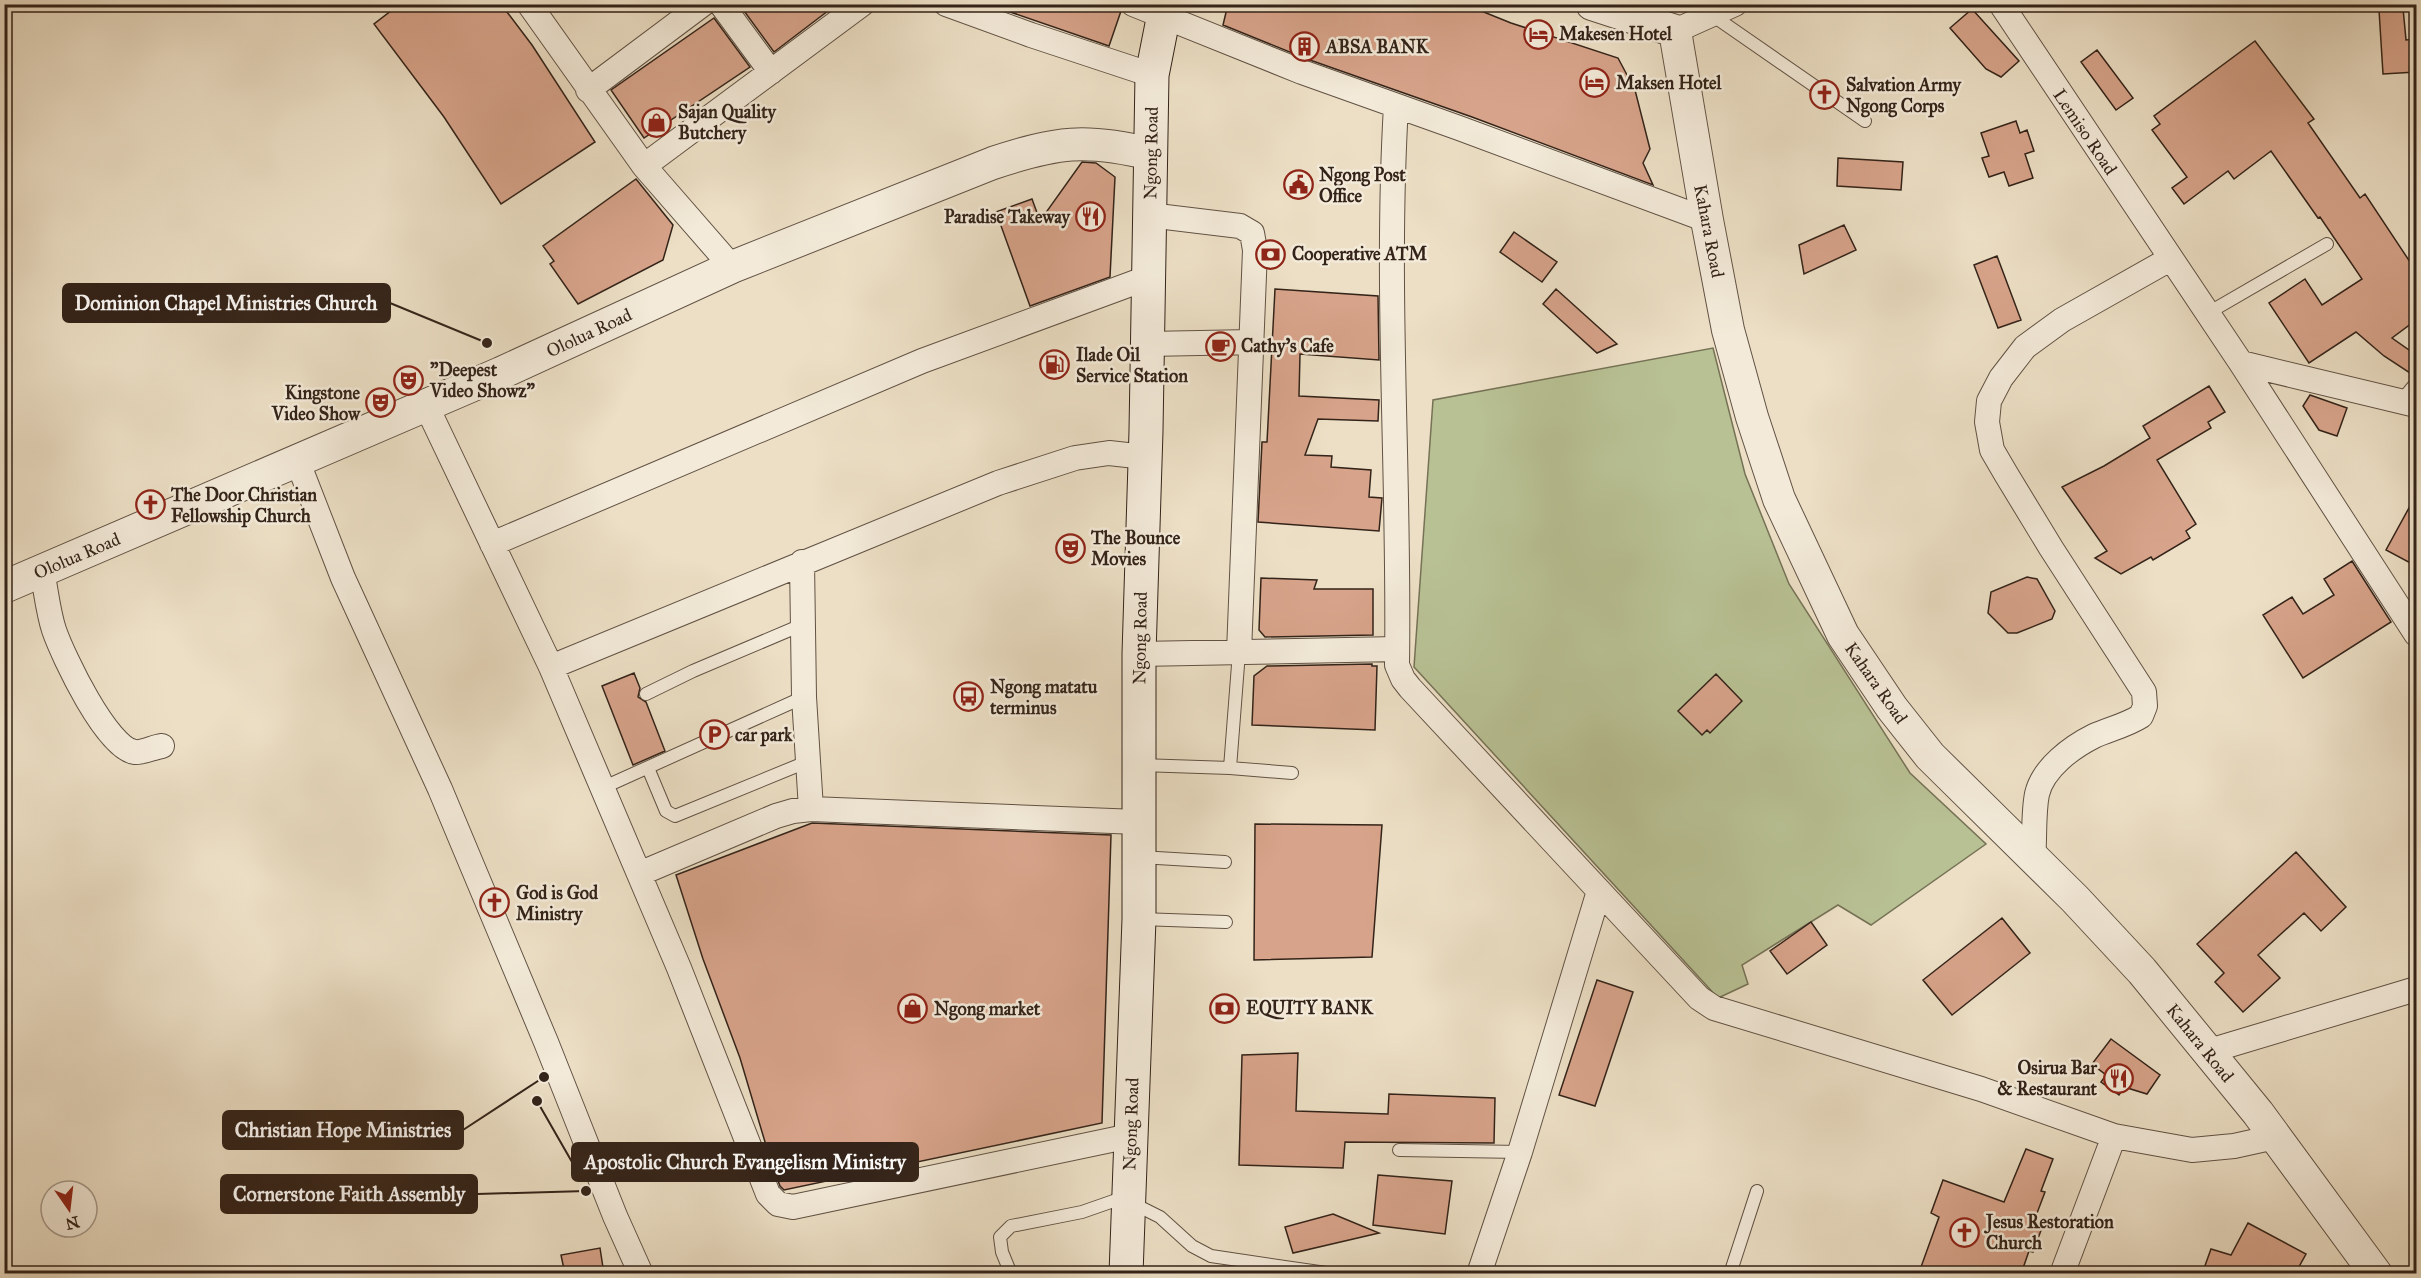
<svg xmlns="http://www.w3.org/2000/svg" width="2421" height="1278" viewBox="0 0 2421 1278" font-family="'IM FELL Great Primer',serif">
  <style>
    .green { fill: #b8c194; stroke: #767256; stroke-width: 1.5 }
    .building { fill: #d7a38a; stroke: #332319; stroke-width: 1.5 }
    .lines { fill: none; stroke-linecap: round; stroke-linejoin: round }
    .service-casing { stroke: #615244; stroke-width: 14 }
    .minor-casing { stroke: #615244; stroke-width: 26 }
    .tertiary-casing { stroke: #615244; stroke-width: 34 }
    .secondary-casing { stroke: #332319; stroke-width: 35 }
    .service { stroke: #f3ead9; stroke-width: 12 }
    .minor { stroke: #f3ead9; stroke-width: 24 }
    .tertiary { stroke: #f3ead9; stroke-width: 32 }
    .secondary { stroke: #f3ead9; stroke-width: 33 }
    .labels { text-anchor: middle; stroke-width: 5; stroke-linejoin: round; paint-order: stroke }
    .poi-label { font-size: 18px; font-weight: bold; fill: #332319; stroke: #f3ead9; text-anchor: start }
    .street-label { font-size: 18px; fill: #332319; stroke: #f3ead9 }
    .leader { fill: none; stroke: #332319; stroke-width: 2 }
    .callout-dot { fill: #332319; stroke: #f3ead9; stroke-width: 2 }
    .callout { fill: #332319; stroke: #332319; stroke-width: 2 }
    .callout-label { font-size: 20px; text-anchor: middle; font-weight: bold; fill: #fff }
  </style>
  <rect width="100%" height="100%" fill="#ecdfc5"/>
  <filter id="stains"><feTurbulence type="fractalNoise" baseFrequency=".00333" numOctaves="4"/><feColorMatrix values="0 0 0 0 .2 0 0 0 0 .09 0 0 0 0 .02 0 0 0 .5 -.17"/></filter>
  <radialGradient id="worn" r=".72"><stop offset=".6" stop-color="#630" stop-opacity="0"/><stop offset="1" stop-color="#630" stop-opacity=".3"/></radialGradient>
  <path class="green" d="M 1713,348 L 1745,474 L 1789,584 L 1910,773 L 1986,844 L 1871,925 L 1838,905 L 1742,965 L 1748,984 L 1718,998 L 1414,667 L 1433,400 Z"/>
  <path class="building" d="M 400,4 L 501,4 L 532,45 L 595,142 L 501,204 L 444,117 L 374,24 Z
    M 739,4 L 837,4 L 774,52 Z
    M 1108,4 L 1120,9 L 1121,11 L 1109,46 L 990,5 Z
    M 1228,4 L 1464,4 L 1511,23 L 1618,58 L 1635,90 L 1650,149 L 1643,163 L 1653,185 L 1472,117 L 1307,59 L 1223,25 Z
    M 2403,8 L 2406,40 L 2416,39 L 2416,72 L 2383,74 L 2379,10 Z
    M 1972,9 L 2019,61 L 2001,77 L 1986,69 L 1950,28 Z
    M 714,18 L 750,67 L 644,138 L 611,90 Z
    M 2255,41 L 2314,119 L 2308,123 L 2360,198 L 2365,194 L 2416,271 L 2416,320 L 2392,338 L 2416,355 L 2416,375 L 2413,375 L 2384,356 L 2356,332 L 2309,363 L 2269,303 L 2305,279 L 2322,305 L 2362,279 L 2320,217 L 2318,218 L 2271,151 L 2234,179 L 2228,171 L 2184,204 L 2172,188 L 2187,177 L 2152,130 L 2160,124 L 2154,116 Z
    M 2097,50 L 2133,98 L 2116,110 L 2081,62 Z
    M 2016,121 L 2020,133 L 2027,130 L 2034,151 L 2025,154 L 2033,178 L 2009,186 L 2004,172 L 1989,177 L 1982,158 L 1989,156 L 1981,133 Z
    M 1838,158 L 1903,162 L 1901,190 L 1837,186 Z
    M 1082,162 L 1096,163 L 1115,177 L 1110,277 L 1030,306 L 996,212 L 1032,199 L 1040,221 Z
    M 636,179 L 673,225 L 663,260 L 578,304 L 550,264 L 554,261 L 543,246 Z
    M 1844,225 L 1856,250 L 1804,274 L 1799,245 Z
    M 1514,232 L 1557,262 L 1542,282 L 1500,252 Z
    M 1997,256 L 2021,320 L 1998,328 L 1974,265 Z
    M 1275,289 L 1378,296 L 1379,360 L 1300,354 L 1299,396 L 1379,400 L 1378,421 L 1318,419 L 1305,455 L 1332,456 L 1331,467 L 1371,470 L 1369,497 L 1382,498 L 1379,531 L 1258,522 L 1262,442 L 1267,442 Z
    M 1556,289 L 1617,344 L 1597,353 L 1543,304 Z
    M 2209,386 L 2225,412 L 2208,422 L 2211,428 L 2157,460 L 2196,524 L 2186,531 L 2190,538 L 2153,560 L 2151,557 L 2121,574 L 2095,558 L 2107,551 L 2062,487 L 2104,466 L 2150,438 L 2143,426 Z
    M 2310,395 L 2347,408 L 2337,436 L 2319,430 L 2303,406 Z
    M 2416,495 L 2416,566 L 2386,550 Z
    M 2352,561 L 2391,622 L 2303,678 L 2263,615 L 2292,597 L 2303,614 L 2334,595 L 2324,579 Z
    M 2027,577 L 2037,579 L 2055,611 L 2052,619 L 2017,633 L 2008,633 L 1988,613 L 1991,592 Z
    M 1261,578 L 1317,580 L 1314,589 L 1373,589 L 1373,635 L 1265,637 L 1259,630 Z
    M 1372,664 L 1372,666 L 1377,666 L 1375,730 L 1252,725 L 1254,676 L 1267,666 Z
    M 634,673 L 640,688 L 638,697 L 646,702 L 665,751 L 633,765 L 602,686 Z
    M 1716,674 L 1742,701 L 1710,733 L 1707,730 L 1702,735 L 1678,711 Z
    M 812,823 L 1111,835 L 1102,1123 L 784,1190 L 780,1186 L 771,1162 L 740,1058 L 703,959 L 676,875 Z
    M 1255,824 L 1382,825 L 1372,957 L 1254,960 Z
    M 2296,852 L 2346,907 L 2321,931 L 2304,913 L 2258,955 L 2280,978 L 2243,1012 L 2215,982 L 2224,973 L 2197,944 Z
    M 2002,918 L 2030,953 L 1952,1015 L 1923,980 Z
    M 1811,922 L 1827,945 L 1787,974 L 1770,951 Z
    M 1597,980 L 1633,992 L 1595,1106 L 1559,1095 Z
    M 2111,1039 L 2160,1075 L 2147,1094 L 2124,1087 L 2119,1095 L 2101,1082 L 2106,1075 L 2092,1064 Z
    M 1298,1053 L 1296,1111 L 1388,1114 L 1389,1094 L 1495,1098 L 1494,1143 L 1345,1142 L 1343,1168 L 1239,1165 L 1242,1055 Z
    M 2026,1149 L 2053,1159 L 2041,1191 L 2045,1192 L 2034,1221 L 2043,1225 L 2033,1252 L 2029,1251 L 2021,1274 L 1939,1274 L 1921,1267 L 1939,1217 L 1931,1213 L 1943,1180 L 2004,1202 Z
    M 1378,1175 L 1452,1181 L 1445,1234 L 1373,1225 Z
    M 1333,1214 L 1379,1233 L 1293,1253 L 1285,1227 Z
    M 2248,1223 L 2306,1254 L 2295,1274 L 2202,1274 L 2211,1249 L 2231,1255 Z
    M 600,1248 L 604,1274 L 565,1274 L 561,1255 Z"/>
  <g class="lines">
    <defs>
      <path id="service" d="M 1712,15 L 1865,121
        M 2208,313 L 2327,244
        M 2401,401 L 2416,383
        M 646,694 L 693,671 L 804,624
        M 1140,765 L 1230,768 L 1292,773
        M 648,768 L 666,811 L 675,816 L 809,761
        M 1230,768 L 1239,652
        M 602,788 L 804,697
        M 1140,857 L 1225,862
        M 1140,919 L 1226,922
        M 1399,1150 L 1520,1152
        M 1132,1203 L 1160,1217 L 1192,1246 L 1211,1256 L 1333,1274
        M 1011,1274 L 1002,1252 L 1000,1237 L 1011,1226 L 1082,1212 L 1125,1197
        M 1730,1274 L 1757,1191"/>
      <path id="minor" d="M 529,4 L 644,166
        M 721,4 L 771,72
        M 946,4 L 1031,35 L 1152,75
        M 1133,4 L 1302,72 L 1459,128 L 1707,220
        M 2001,4 L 2241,363 L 2416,634
        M 1675,31 L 1735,4
        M 588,90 L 703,4
        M 1396,106 C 1385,292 1400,478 1397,665 L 1403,679 L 1410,688 L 1699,998 L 1714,1008 L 1981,1089 L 2114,1136 L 2192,1150 L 2234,1146 L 2275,1137
        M 1149,215 L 1240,226 L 1252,233 L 1255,250 L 1239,652
        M 732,267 L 644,166 L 862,4
        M 1147,344 L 1252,342
        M 2241,363 L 2416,405
        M 426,405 L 551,667 L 679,968 L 768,1194 L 778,1204 L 793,1207 L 1130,1136
        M 297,460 L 343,578 L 440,789 L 546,1042 L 615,1216 L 641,1274
        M 492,544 L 922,361 L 1147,278
        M 802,562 L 804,697 L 811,809
        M 42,571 C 46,590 48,612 54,630 C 63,656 107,749 135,752 C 142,753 154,747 162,746
        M 1139,654 L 1397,649
        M 551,667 L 998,483 L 1075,458 L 1109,453 L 1145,457
        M 2033,859 C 2035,838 2033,814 2037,794 C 2043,768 2072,747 2094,736 C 2110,729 2127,725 2141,716 L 2145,706 L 2144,692 L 2051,548 L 2006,474 L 1992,450 L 1987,422 L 1989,401 L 2001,378 L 2025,347 L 2062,320 L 2170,259
        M 639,874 L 776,816 L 793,811 L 811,809 L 1138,822
        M 2206,1052 L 2416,989
        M 1479,1274 L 1520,1152 L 1599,891
        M 2062,1274 L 2114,1136"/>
      <path id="tertiary" d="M 1592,4 L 1675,31 L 1707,220 L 1728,330 L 1752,417 L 1779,499 L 1843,635 L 1892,708 L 1930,756 L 2075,899 L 2142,971 L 2258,1113 L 2376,1274
        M 4,587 L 501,373 L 732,267 L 993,163 C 1057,142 1085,138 1151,154"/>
      <path id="secondary" d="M 1126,1274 L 1139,919 L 1139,654 L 1146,431 L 1152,75 L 1166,4"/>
    </defs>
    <use href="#service" class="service-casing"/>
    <use href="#minor" class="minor-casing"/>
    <use href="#tertiary" class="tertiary-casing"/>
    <use href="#secondary" class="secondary-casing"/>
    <use href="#service" class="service"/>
    <use href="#minor" class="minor"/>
    <use href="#tertiary" class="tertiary"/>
    <use href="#secondary" class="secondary"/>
  </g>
  <defs>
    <symbol id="hotel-ring" viewBox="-11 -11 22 22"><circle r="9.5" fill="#f3ead9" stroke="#8f2418" stroke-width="1.5"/><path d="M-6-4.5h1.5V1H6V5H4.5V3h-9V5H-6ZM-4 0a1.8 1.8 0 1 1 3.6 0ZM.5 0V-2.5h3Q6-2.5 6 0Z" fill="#8f2418"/></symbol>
    <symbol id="building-ring" viewBox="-11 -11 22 22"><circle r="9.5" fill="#f3ead9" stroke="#8f2418" stroke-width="1.5"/><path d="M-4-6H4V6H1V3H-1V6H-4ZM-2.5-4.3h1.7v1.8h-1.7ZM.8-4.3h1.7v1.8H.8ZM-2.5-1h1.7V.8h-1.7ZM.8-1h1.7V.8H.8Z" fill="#8f2418"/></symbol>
    <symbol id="church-ring" viewBox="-11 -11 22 22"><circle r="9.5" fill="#f3ead9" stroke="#8f2418" stroke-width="1.5"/><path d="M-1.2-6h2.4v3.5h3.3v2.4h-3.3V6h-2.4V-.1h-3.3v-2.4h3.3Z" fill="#8f2418"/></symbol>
    <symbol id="shop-ring" viewBox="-11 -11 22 22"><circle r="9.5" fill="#f3ead9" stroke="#8f2418" stroke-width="1.5"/><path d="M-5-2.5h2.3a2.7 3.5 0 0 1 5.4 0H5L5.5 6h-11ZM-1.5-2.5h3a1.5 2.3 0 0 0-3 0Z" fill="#8f2418"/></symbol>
    <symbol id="civic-ring" viewBox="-11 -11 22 22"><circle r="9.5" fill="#f3ead9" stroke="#8f2418" stroke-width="1.5"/><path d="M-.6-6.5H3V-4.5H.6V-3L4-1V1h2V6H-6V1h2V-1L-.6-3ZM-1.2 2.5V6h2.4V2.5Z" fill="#8f2418"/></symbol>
    <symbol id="restaurant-ring" viewBox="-11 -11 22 22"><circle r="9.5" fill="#f3ead9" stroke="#8f2418" stroke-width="1.5"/><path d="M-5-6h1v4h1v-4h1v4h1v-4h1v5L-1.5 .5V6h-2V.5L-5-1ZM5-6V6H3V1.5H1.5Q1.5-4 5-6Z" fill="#8f2418"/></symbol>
    <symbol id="bank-ring" viewBox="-11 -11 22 22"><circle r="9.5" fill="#f3ead9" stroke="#8f2418" stroke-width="1.5"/><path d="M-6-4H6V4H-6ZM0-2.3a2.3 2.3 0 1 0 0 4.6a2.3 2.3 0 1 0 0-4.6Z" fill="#8f2418"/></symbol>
    <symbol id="cafe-ring" viewBox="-11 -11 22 22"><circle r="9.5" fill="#f3ead9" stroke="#8f2418" stroke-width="1.5"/><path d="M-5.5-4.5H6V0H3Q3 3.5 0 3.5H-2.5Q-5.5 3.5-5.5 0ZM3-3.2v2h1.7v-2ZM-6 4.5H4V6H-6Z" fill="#8f2418"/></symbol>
    <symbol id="fuel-ring" viewBox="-11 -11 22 22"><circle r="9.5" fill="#f3ead9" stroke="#8f2418" stroke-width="1.5"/><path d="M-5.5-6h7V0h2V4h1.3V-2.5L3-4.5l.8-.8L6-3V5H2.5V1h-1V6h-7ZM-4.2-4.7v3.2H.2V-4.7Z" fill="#8f2418"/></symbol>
    <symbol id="theatre-ring" viewBox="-11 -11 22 22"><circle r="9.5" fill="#f3ead9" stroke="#8f2418" stroke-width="1.5"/><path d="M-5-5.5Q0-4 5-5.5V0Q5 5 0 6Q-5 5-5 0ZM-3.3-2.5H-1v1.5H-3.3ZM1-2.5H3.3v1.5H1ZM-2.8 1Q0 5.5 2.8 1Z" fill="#8f2418"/></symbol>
    <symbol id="bus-ring" viewBox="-11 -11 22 22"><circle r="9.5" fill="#f3ead9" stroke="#8f2418" stroke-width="1.5"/><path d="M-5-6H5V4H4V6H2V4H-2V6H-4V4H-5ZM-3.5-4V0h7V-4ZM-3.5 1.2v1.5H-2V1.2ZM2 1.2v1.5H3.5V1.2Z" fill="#8f2418"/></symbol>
    <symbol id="parking-ring" viewBox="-11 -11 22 22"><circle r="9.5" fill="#f3ead9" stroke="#8f2418" stroke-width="1.5"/><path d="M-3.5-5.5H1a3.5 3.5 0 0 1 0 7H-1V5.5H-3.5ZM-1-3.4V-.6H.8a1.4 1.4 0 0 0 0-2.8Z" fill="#8f2418"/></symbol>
  </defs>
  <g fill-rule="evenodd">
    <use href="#hotel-ring" x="1522" y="18" width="33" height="33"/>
    <use href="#building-ring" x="1288" y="30" width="33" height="33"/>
    <use href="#hotel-ring" x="1578" y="66" width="33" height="33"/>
    <use href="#church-ring" x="1808" y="78" width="33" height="33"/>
    <use href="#shop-ring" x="640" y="106" width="33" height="33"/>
    <use href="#civic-ring" x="1282" y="168" width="33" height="33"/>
    <use href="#restaurant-ring" x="1074" y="200" width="33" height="33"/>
    <use href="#bank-ring" x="1254" y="238" width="33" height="33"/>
    <use href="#cafe-ring" x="1204" y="330" width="33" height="33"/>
    <use href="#fuel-ring" x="1038" y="348" width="33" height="33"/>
    <use href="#theatre-ring" x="392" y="364" width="33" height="33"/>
    <use href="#theatre-ring" x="364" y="386" width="33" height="33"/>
    <use href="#church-ring" x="134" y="488" width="33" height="33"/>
    <use href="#theatre-ring" x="1054" y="532" width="33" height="33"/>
    <use href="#bus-ring" x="952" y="680" width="33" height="33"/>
    <use href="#parking-ring" x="698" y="718" width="33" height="33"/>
    <use href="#church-ring" x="478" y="886" width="33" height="33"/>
    <use href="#bank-ring" x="1208" y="992" width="33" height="33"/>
    <use href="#shop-ring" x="896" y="992" width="33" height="33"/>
    <use href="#restaurant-ring" x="2102" y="1062" width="33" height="33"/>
    <use href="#church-ring" x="1948" y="1216" width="33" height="33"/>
  </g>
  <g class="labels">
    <g class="poi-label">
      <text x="1559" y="40">Makesen Hotel</text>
      <text x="1326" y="53">ABSA BANK</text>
      <text x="1616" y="89">Maksen Hotel</text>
      <text x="1846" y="91">Salvation Army<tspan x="1846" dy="21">Ngong Corps</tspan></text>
      <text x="678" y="118">Sajan Quality<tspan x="678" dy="21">Butchery</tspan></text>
      <text x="1319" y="181">Ngong Post<tspan x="1319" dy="21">Office</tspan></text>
      <text x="1070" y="223" text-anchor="end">Paradise Takeway</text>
      <text x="1292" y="260">Cooperative ATM</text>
      <text x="1241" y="352">Cathy's Cafe</text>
      <text x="1076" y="361">Ilade Oil<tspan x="1076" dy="21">Service Station</tspan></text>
      <text x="430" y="376">"Deepest<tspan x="430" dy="21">Video Showz"</tspan></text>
      <text x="360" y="399" text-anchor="end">Kingstone<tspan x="360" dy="21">Video Show</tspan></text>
      <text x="171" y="501">The Door Christian<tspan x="171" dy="21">Fellowship Church</tspan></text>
      <text x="1091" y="544">The Bounce<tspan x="1091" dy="21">Movies</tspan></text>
      <text x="990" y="693">Ngong matatu<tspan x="990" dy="21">terminus</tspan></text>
      <text x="735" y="741">car park</text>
      <text x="516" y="899">God is God<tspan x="516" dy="21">Ministry</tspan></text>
      <text x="1246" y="1014">EQUITY BANK</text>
      <text x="934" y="1015">Ngong market</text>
      <text x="2097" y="1074" text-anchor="end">Osirua Bar<tspan x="2097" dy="21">&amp; Restaurant</tspan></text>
      <text x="1986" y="1228">Jesus Restoration<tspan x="1986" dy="21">Church</tspan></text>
    </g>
    <g class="street-label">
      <text transform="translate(2085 132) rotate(56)" y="6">Lemiso Road</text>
      <text transform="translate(1151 153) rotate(-89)" y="6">Ngong Road</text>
      <text transform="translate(1709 231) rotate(79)" y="6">Kahara Road</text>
      <text transform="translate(589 333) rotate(-25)" y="6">Ololua Road</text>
      <text transform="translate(77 556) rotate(-23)" y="6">Ololua Road</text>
      <text transform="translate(1140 638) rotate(-89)" y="6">Ngong Road</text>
      <text transform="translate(1876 683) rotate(55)" y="6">Kahara Road</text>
      <text transform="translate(2200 1043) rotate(51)" y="6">Kahara Road</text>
      <text transform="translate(1131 1124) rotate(-88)" y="6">Ngong Road</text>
    </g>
  </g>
  <path class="leader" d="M487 343L390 303M544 1077L463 1130M537 1101L572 1162M586 1191L477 1194"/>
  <g class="callout-dot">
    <circle cx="487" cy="343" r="6"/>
    <circle cx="544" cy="1077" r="6"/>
    <circle cx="537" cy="1101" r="6"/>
    <circle cx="586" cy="1191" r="6"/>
  </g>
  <g class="callout">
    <rect x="63" y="284" width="327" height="38" rx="6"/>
    <rect x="223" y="1111" width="240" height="38" rx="6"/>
    <rect x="572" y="1143" width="346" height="38" rx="6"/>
    <rect x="221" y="1175" width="256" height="38" rx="6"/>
  </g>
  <g class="callout-label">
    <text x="226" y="310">Dominion Chapel Ministries Church</text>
    <text x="343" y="1137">Christian Hope Ministries</text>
    <text x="745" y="1169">Apostolic Church Evangelism Ministry</text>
    <text x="349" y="1201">Cornerstone Faith Assembly</text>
  </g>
  <rect width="2421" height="1278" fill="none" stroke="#ecdfc5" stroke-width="24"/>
  <rect x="6" y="6" width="2409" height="1266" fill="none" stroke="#332319" stroke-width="3"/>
  <rect x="12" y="12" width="2397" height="1254" fill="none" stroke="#332319" stroke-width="1.5"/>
  <g transform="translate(69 1209) rotate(166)"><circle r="28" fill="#f3ead9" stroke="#a69a8c" stroke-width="1.5"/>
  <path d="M0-4.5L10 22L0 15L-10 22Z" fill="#8f2418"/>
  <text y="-9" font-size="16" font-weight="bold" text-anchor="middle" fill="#332319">N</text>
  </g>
  <rect width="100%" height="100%" filter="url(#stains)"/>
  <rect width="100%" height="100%" fill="url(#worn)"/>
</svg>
